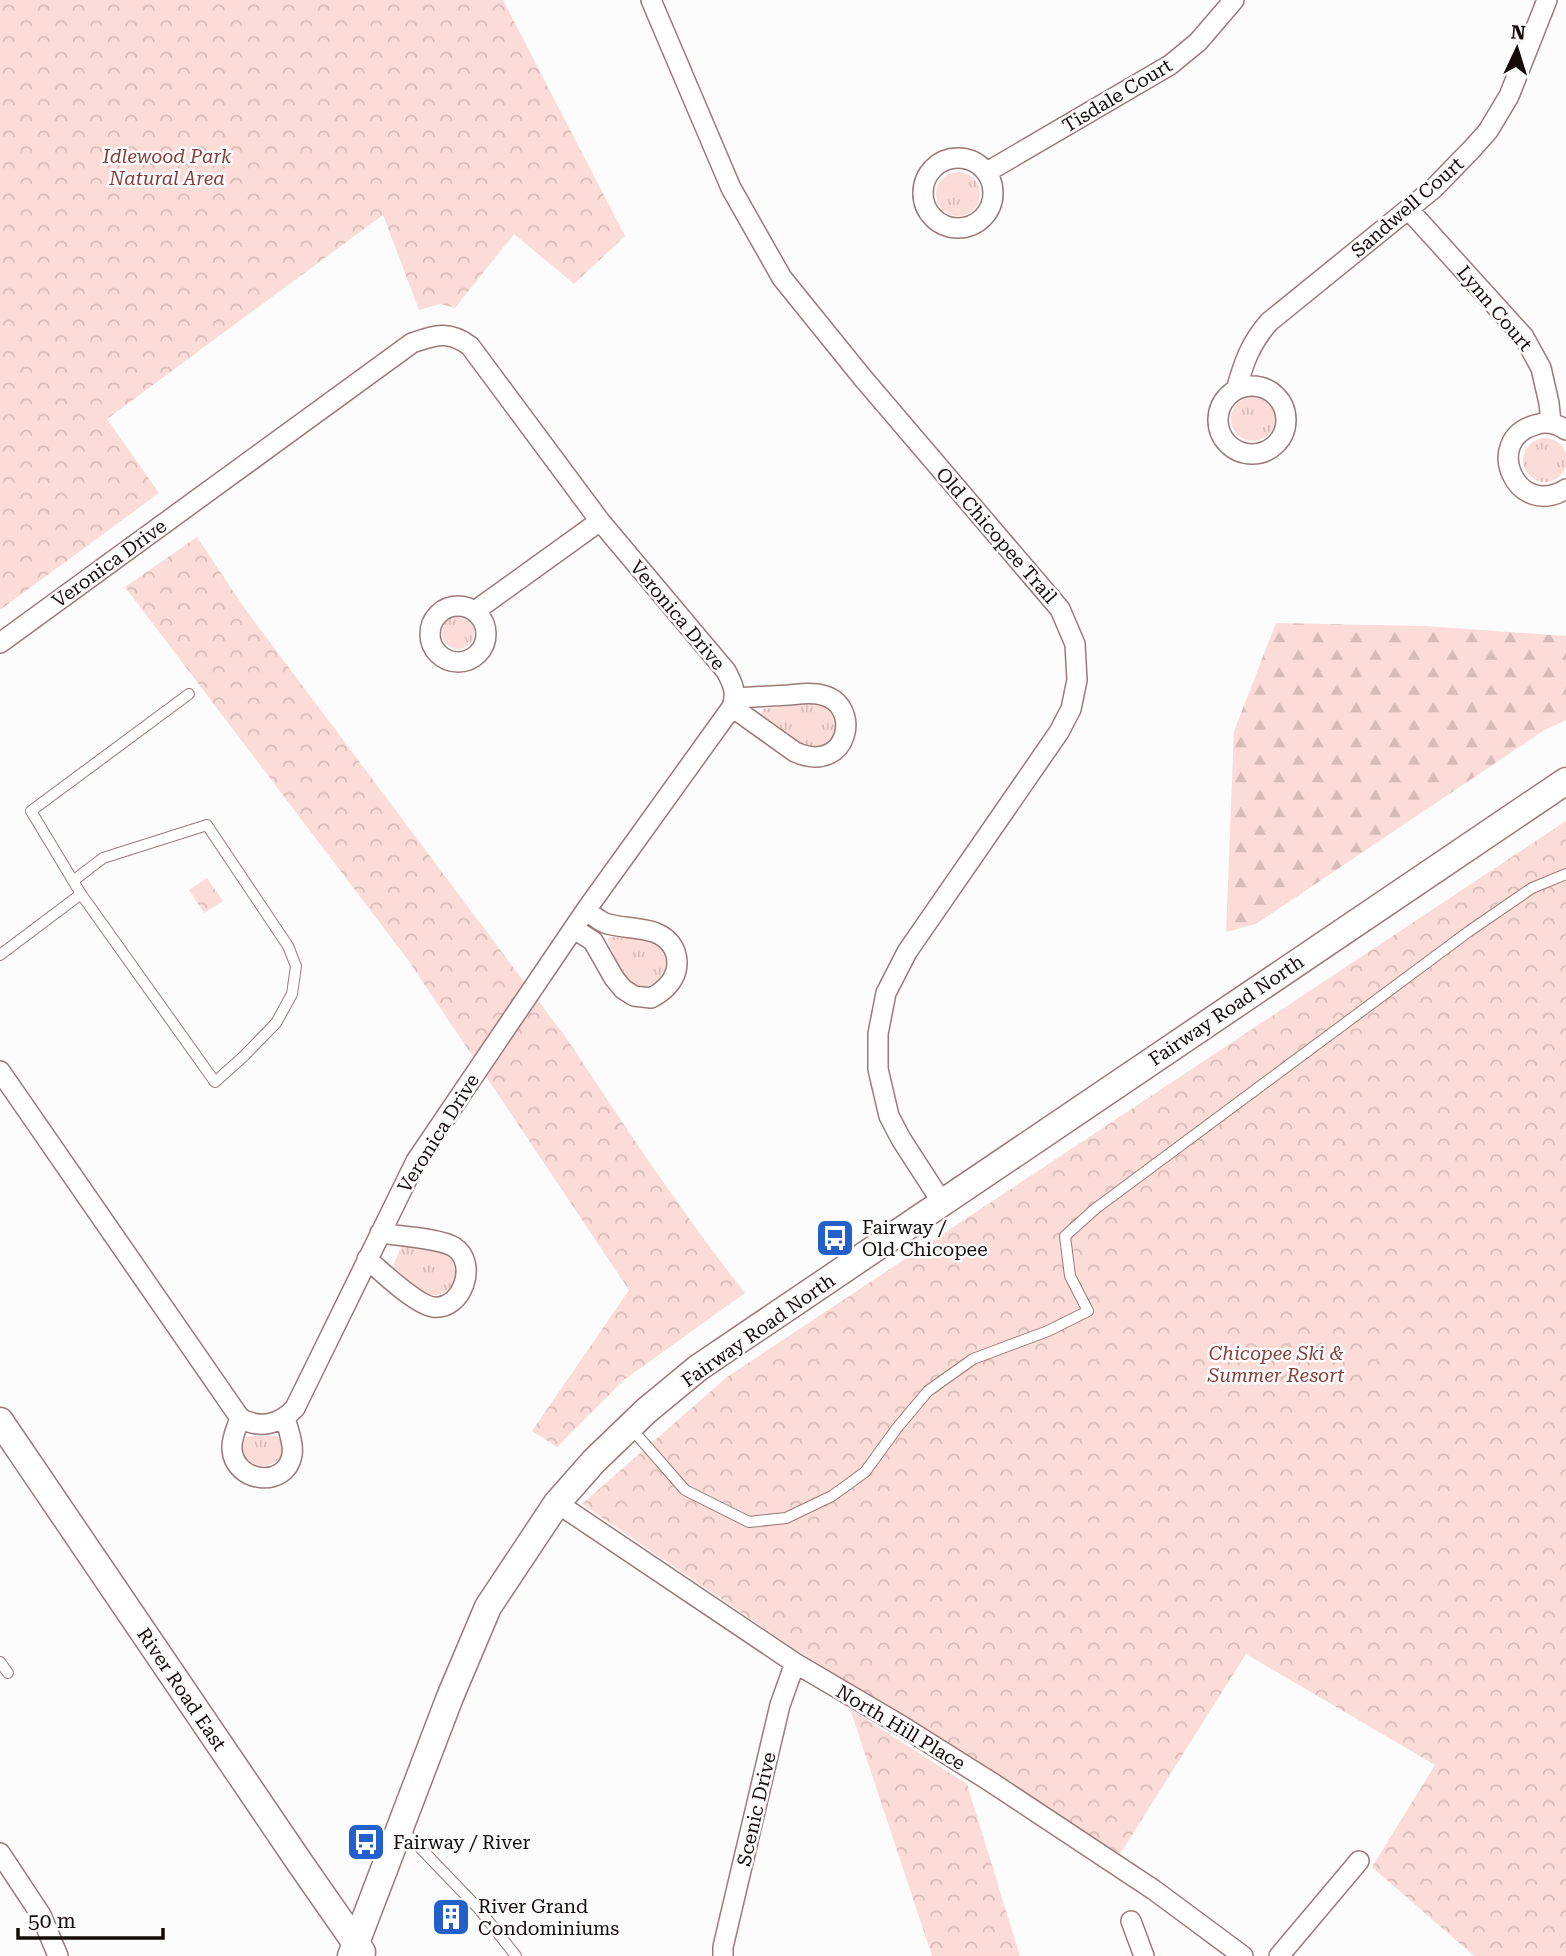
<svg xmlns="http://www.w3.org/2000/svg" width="1566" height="1956" viewBox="0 0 1566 1956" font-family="'Roboto Serif',serif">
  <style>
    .grass { fill: url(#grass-tufts) }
    .forest { fill: url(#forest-firs) }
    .park { fill: url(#park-crowns) }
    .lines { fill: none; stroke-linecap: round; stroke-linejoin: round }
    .lane-casing { stroke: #9c7977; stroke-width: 12 }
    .street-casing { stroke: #9c7977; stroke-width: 22 }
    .secondary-casing { stroke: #9c7977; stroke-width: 29 }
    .lane { stroke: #fff; stroke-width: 10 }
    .street { stroke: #fff; stroke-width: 19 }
    .secondary { stroke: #fff; stroke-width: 26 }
    .labels { text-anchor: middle; stroke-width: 5; stroke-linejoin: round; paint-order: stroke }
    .street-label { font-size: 19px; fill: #160a09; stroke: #fcfcfc }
    .park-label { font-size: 19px; font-style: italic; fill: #873d3b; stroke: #fcfcfc }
    .poi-label { font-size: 19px; fill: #160a09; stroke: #fcfcfc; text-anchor: start }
  </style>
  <defs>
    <pattern id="grass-tufts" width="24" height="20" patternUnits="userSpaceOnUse" patternTransform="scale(1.75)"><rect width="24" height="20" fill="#fbdcd9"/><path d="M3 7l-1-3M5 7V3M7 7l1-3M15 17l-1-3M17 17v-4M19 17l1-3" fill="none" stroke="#d6bbb9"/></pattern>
    <pattern id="forest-firs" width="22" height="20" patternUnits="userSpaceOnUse" patternTransform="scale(1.75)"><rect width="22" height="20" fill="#fbdcd9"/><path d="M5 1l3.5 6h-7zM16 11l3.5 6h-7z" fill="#d6bbb9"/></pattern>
    <pattern id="park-crowns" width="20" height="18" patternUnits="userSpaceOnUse" patternTransform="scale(1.75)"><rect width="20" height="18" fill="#fbdcd9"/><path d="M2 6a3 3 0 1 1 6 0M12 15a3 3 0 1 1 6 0" fill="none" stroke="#d6bbb9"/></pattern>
  </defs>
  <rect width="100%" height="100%" fill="#fcfcfc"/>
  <path class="grass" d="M936 194a22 22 0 1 1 44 0a22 22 0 1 1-44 0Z
    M1231 419a22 22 0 1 1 44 0a22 22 0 1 1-44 0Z
    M1523 460a22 22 0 1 1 44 0a22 22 0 1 1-44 0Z
    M442 633a16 16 0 1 1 32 0a16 16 0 1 1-32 0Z
    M 809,703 C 843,705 842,744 816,747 C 802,749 770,724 761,715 L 763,709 Z
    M 610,937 C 623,938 642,938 654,943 C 680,955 658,998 633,983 C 620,976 614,954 608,941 L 608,938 Z
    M 402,1245 C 416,1247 433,1247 445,1253 C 469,1265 451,1302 427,1294 C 414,1289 403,1275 393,1266 Z
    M 250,1436 L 278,1436 C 302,1473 225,1478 246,1437 Z"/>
  <path class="forest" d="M 1276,623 L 1425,626 L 1566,636 L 1566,720 L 1543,731 L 1256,924 L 1226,932 L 1234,731 Z"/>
  <path class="park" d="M 0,0 L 503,0 L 625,236 L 574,284 L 514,234 L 455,308 L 440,304 L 419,310 L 383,215 L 107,419 L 159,493 L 0,610 Z
    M 197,537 L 245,609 L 567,1039 C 624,1125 681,1212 745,1293 L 624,1380 L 557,1447 L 532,1431 L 629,1290 L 408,960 L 125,587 Z
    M 1566,821 L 1566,1956 L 1474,1956 L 1372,1867 L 1435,1765 L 1246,1654 L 1120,1854 L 792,1647 L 582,1504 L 727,1377 Z
    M 207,878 L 223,901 L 204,913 L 189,890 Z
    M 850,1709 L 967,1784 L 1020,1956 L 932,1956 Z"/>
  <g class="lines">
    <defs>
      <path id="lane" d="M 73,881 L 103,858 L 207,825 L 288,946 L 296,966 L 292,994 L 276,1023 L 244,1056 L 215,1082 L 81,894
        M 0,955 L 81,894 L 31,811 L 189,694
        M 630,1427 L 685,1490 L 749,1522 L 786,1518 L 832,1496 L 865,1472 L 897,1428 L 928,1391 L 973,1359 L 1048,1331 L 1088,1311 L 1070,1276 L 1065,1236 L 1095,1209 L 1468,932 L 1532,888 L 1566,874
        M 0,1662 L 8,1673
        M 403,1830 L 479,1909 L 516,1956"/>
      <path id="street" d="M 651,0 L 731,188 L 782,278 L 862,377 L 1060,609 L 1075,644 L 1077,680 L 1071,709 L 1059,732 L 907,952 L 886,993 L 878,1034 L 878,1069 L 889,1116 L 901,1139 L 943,1204
        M923 193a35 35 0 1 1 70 0a35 35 0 1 1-70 0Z
        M 987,172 L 1170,65 L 1198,42 L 1234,0
        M 1409,210 L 1524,337 L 1541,368 L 1549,403 L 1551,423
        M1218 420a34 34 0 1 1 68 0a34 34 0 1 1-68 0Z
        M 1236,390 C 1244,362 1250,344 1269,322 L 1433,189 L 1472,149 L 1488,131 L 1509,96 L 1547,0
        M 1566,430 C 1556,423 1546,421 1535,425 C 1482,440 1516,520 1566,489
        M430 634a28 28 0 1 1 56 0a28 28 0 1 1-56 0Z
        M 475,611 L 600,521
        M 0,643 L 412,343 C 435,335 449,330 470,346 L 600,521 L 726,671 C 733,684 737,693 732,707 L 586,910 L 416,1161 L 295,1408 C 280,1425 259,1429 240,1418 L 0,1071
        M 732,707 L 795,752 C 849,776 863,704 822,695 C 811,692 800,694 789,695 C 771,696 753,697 735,698
        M 574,929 L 593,941 L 614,978 L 623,989 L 634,996 L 651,998 C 663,992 672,984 676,971 C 678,963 677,956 674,949 C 661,923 626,931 605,923 C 598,920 592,914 586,910
        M 367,1259 C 382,1272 415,1304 433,1307 C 462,1311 479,1263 454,1247 C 440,1238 398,1236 380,1233
        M 240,1418 C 237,1427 231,1439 232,1449 C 234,1483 286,1489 292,1455 C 294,1444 288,1429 285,1418
        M 557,1503 L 795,1663 L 902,1726 L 991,1782 L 1154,1890 L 1243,1956
        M 0,1853 L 41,1915 L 58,1956
        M 1131,1921 L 1144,1956
        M 723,1956 L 723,1947 L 780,1705 L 795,1663
        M 1279,1956 L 1359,1861"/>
      <path id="secondary" d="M 0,1421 L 300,1863 L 362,1952
        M 351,1956 L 450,1697 L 488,1607 L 557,1503 L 594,1461 L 646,1411 L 698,1368 L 1566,781"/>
    </defs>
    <use href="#lane" class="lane-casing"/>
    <use href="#street" class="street-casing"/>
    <use href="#secondary" class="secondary-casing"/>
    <use href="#lane" class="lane"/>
    <use href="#street" class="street"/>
    <use href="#secondary" class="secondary"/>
  </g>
  <defs>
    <symbol id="bus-square" viewBox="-11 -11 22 22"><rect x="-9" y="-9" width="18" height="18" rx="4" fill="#2460cc" stroke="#fcfcfc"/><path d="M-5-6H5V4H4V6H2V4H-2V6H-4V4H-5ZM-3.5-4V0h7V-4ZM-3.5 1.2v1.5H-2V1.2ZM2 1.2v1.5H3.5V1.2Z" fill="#fff"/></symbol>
    <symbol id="building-square" viewBox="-11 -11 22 22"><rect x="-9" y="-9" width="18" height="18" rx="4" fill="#2460cc" stroke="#fcfcfc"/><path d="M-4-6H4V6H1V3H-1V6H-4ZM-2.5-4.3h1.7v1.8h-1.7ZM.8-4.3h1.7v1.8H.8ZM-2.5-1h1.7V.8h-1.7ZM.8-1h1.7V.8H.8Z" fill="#fff"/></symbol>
  </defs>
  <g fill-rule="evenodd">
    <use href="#bus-square" x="813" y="1216" width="44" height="44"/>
    <use href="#bus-square" x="344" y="1820" width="44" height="44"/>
    <use href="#building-square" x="429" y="1895" width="44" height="44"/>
  </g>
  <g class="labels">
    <g class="street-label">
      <text transform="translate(1117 95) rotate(-31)" y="7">Tisdale Court</text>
      <text transform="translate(1407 207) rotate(-41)" y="7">Sandwell Court</text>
      <text transform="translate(1495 308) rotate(50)" y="7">Lynn Court</text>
      <text transform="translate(997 535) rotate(49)" y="7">Old Chicopee Trail</text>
      <text transform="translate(109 563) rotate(-36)" y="7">Veronica Drive</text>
      <text transform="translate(678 615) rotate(50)" y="7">Veronica Drive</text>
      <text transform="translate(1226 1010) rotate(-34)" y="7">Fairway Road North</text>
      <text transform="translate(438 1133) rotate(-58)" y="7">Veronica Drive</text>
      <text transform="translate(758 1330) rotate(-35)" y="7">Fairway Road North</text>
      <text transform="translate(182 1689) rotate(56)" y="7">River Road East</text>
      <text transform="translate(901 1727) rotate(31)" y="7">North Hill Place</text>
      <text transform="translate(756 1809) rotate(-77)" y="7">Scenic Drive</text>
    </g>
    <g class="park-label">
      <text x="167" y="163">Idlewood Park<tspan x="167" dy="22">Natural Area</tspan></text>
      <text x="1276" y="1360">Chicopee Ski &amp;<tspan x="1276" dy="22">Summer Resort</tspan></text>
    </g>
    <g class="poi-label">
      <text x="862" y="1234">Fairway /<tspan x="862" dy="22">Old Chicopee</tspan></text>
      <text x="393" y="1849">Fairway / River</text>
      <text x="478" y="1913">River Grand<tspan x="478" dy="22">Condominiums</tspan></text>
    </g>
  </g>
  <g transform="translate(1517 49) rotate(4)" stroke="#fcfcfc" stroke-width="5" paint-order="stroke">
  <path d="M0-5L12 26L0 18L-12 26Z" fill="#160a09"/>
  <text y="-10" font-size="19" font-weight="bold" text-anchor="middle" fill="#160a09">N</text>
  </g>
  <path d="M18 1928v10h145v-10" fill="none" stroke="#160a09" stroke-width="3.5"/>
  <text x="28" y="1928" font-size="21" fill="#160a09" stroke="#fcfcfc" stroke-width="5" paint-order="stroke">50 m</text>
</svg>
